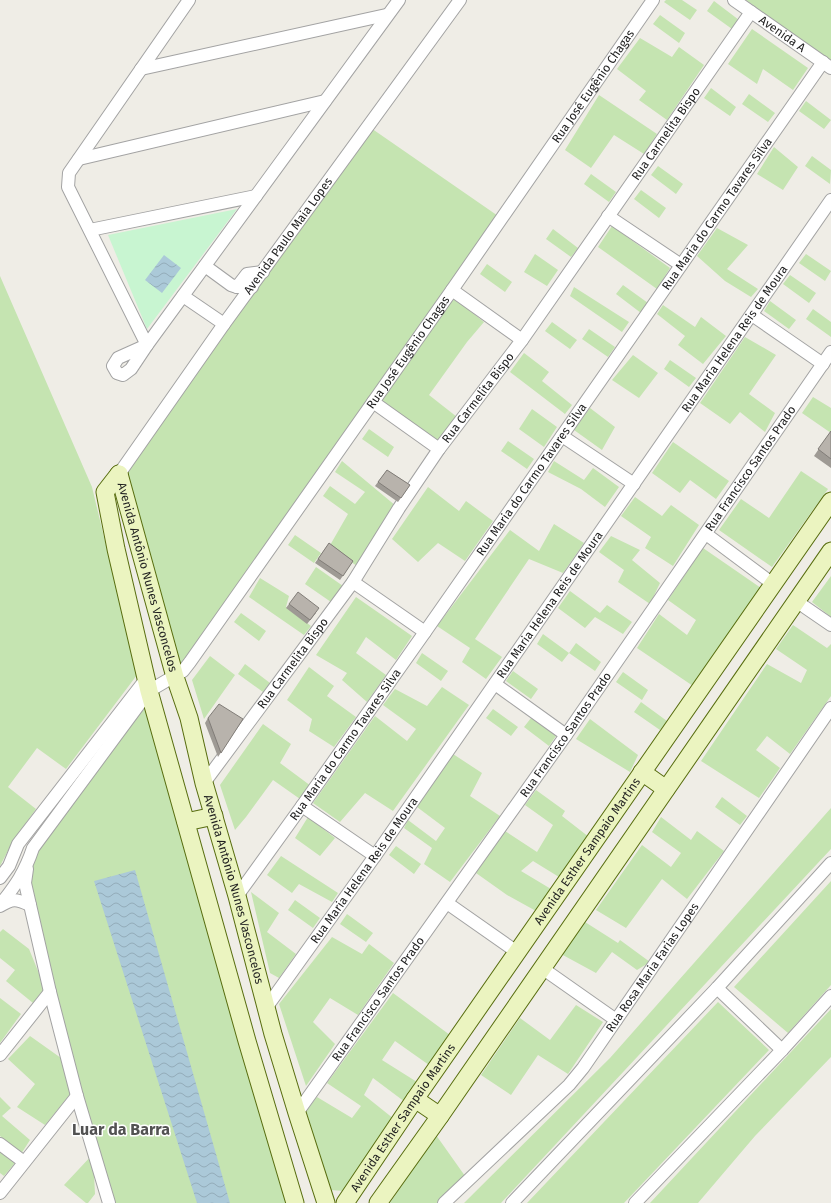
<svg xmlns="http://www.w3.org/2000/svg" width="831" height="1203" viewBox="0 0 831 1203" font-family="'Fira Sans',sans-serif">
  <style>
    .grass { fill: #c5e4b1 }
    .park { fill: #c8f5d1 }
    .water { fill: url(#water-waves) }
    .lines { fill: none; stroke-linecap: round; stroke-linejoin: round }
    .street-casing { stroke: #a3a3a3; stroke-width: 14 }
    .secondary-casing { stroke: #586d0f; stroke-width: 19 }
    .street { stroke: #fff; stroke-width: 12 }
    .secondary { stroke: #ebf4c0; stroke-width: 17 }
    .wall { fill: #9e9a94 }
    .building { fill: #b8b3ac; stroke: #817d78 }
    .labels { text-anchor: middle; stroke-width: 3; stroke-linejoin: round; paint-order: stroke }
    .street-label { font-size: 12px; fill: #1f1f1f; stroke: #fff }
    .district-label { font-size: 16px; font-weight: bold; fill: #525252; stroke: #fff }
  </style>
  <defs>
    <pattern id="water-waves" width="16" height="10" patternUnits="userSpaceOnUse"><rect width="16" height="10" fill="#abc9d8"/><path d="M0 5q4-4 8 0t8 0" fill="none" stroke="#93acb9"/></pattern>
  </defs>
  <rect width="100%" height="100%" fill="#efede6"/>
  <path class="grass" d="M 666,0 L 682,0 L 697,10 L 690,20 L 664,2 Z
    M 746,0 L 831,0 L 831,62 Z
    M 714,1 L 739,20 L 732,29 L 707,11 Z
    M 660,15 L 685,33 L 679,43 L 653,24 Z
    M 752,29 L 808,68 L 793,90 L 763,69 L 757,84 L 728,64 Z
    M 640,38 L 672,57 L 679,47 L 704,65 L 667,120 L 639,100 L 646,91 L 617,69 Z
    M 711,88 L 736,107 L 730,116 L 704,98 Z
    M 749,94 L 775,113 L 768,122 L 742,104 Z
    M 599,95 L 657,134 L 644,154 L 614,135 L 591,168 L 565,150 Z
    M 806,101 L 831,120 L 824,129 L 799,111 Z
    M 368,126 L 501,218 L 381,393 L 454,298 L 484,322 L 467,342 L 429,395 L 457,417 L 439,449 L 374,402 L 175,677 L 119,474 Z
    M 774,147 L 798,167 L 783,190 L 757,174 Z
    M 812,156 L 831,170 L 830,184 L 805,166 Z
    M 658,166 L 683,184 L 676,194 L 651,175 Z
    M 591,174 L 616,192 L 609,202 L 584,184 Z
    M 641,190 L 666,208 L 659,218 L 634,199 Z
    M 612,226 L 670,268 L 657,289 L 598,247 Z
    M 717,228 L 748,245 L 727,269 L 758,289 L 751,297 L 725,281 L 697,256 Z
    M 553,229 L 578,248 L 571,257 L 546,239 Z
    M 535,254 L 558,270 L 547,286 L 524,272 Z
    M 806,254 L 831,271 L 825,281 L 799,263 Z
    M 487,264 L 512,282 L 505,292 L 480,274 Z
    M 790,275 L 816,293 L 809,303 L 783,284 Z
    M 0,276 L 92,487 L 137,675 L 66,769 L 37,748 L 8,787 L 36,809 L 13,841 L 0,866 Z
    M 623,285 L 648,303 L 641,313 L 616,294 Z
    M 574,287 L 629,322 L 622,332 L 570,296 Z
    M 770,301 L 796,320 L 789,329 L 764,311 Z
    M 663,305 L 695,327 L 701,317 L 726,336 L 703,364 L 678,345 L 685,336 L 657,314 Z
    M 813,309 L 831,322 L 831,337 L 806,319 Z
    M 552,322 L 577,340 L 570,349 L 545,331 Z
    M 589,329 L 615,347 L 608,357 L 582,339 Z
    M 745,337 L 776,355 L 749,394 L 775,413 L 765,432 L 740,412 L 730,424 L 700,403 Z
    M 524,353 L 549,372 L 542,381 L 572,405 L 565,414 L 510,372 Z
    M 633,355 L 658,373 L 639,398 L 612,380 Z
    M 670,360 L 696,378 L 689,387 L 664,369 Z
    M 813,397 L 831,408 L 831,433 L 802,413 Z
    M 590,408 L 615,427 L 602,450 L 574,430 Z
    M 532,409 L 557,427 L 544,447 L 519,429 Z
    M 369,429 L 394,447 L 388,457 L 362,439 Z
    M 508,441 L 534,459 L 527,469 L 501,451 Z
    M 673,442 L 729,481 L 716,499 L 690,480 L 680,493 L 652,473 Z
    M 342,461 L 396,506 L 357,566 L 329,547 L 348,514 L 323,496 L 330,486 L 355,504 L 365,492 L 335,472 Z
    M 554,461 L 584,480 L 593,468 L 619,487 L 605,507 L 581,489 L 548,472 Z
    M 801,471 L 828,489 L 772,567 L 719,530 L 741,499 L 769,518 Z
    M 428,487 L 459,511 L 466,501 L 493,521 L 465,561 L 438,543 L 418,562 L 392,539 Z
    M 635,497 L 662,516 L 671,505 L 699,525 L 673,566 L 645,548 L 651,537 L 621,516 Z
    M 554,524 L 584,543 L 563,573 L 529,559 L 475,639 L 502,657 L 486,679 L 462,662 L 470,648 L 437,626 L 510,530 L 539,551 Z
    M 295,535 L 321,553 L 314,563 L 288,545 Z
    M 611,536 L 640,550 L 632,560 L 660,583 L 650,604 L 618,582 L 624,570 L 599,552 Z
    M 703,548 L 761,588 L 693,686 L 637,648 L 659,614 L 687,635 L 696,620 L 668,600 Z
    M 316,567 L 343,586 L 331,602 L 305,584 Z
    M 831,576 L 831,617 L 812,602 Z
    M 260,578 L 289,596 L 286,607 L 311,626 L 304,635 L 249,597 Z
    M 570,591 L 600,613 L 607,605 L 632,622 L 623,634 L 595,617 L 585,628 L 558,608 Z
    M 356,597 L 412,636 L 396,660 L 366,637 L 356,653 L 386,675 L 367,702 L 342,680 L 347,673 L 316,655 Z
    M 241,613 L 266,631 L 259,641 L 234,622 Z
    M 793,625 L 827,648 L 831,644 L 831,696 L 790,754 L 767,736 L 756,750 L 780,768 L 759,798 L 701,761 L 767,664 L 801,683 L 807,670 L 776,649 Z
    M 543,634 L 569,653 L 562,662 L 537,644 Z
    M 576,643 L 601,662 L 595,671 L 569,653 Z
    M 422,653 L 448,671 L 441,681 L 416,663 Z
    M 210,656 L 235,675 L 204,719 L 192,680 Z
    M 245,664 L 270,683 L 263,692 L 238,674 Z
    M 309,667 L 334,686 L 327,696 L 356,717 L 334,747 L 309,731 L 312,719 L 287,700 Z
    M 513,671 L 538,689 L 531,699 L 506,681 Z
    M 623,672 L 648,690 L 642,700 L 616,682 Z
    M 442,687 L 469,705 L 393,811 L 365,793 L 340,822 L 313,803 L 375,716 L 407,741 L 416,729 L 383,705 L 395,689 L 427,706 Z
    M 149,691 L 296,1203 L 109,1203 L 77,1096 L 27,866 Z
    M 641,702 L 667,721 L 660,730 L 634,712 Z
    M 493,709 L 518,727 L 511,736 L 486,718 Z
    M 531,718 L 556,736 L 549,746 L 524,727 Z
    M 590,719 L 638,755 L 630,772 L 576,739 Z
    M 263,724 L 291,744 L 280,763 L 311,786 L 300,799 L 273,780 L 246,817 L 235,830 L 220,785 Z
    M 453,754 L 482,773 L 470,796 L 500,816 L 450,882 L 424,864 L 432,848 L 404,828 L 408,820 L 436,841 L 445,828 L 417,807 Z
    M 536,790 L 565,811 L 562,816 L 589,837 L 559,877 L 533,861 L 521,871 L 551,889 L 536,911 L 507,895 L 476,873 L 505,831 L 537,852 L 553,825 L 525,805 Z
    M 722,797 L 747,816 L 740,825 L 715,807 Z
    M 831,808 L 831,849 L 501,1203 L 464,1203 L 610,1058 Z
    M 308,817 L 335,838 L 320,856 L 295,838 Z
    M 661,817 L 691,840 L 697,831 L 724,851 L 687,899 L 662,879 L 626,928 L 596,910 L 642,845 L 671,867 L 681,853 L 652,832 Z
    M 396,846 L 421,864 L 414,874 L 389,855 Z
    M 281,856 L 338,893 L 332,902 L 299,884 L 292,893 L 267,875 Z
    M 831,881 L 831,985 L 788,1033 L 734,987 Z
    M 251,892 L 279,913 L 267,932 L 296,954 L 279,978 L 270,973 Z
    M 295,900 L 320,918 L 313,928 L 288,910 Z
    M 347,914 L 373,933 L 366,942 L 340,924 Z
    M 585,922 L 618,943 L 620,940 L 650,962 L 637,970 L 612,952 L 596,973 L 561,954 Z
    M 3,929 L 29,949 L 45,988 L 33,1003 L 6,981 L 15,970 L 0,958 L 0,932 Z
    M 332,937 L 362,954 L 369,944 L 394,963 L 358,1015 L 330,998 L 313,1022 L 335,1044 L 306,1086 L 279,1004 Z
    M 393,993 L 450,1035 L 429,1065 L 395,1041 L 382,1060 L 417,1082 L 405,1102 L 373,1078 L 364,1095 L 394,1119 L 344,1191 L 330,1190 L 306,1111 L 317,1097 L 352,1118 L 361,1106 L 327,1083 Z
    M 0,998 L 21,1014 L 0,1043 Z
    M 718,1002 L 769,1050 L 624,1203 L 527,1203 Z
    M 576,1005 L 603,1022 L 568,1074 L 538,1055 L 511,1095 L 481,1075 L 520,1018 L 550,1040 Z
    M 831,1009 L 831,1057 L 755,1136 L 698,1203 L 650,1203 Z
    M 30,1036 L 61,1058 L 72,1092 L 45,1125 L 17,1107 L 35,1084 L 8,1059 Z
    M 0,1097 L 11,1108 L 2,1116 L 30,1140 L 21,1154 L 0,1136 Z
    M 436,1135 L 465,1176 L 437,1203 L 390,1203 Z
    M 0,1151 L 15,1163 L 4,1176 L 0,1173 Z
    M 93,1154 L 95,1194 L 88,1203 L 86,1203 L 64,1185 Z"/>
  <path class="park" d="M 237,209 L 147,329 L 108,235 Z"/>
  <path class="water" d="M 164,255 L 181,268 L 162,293 L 145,280 Z
    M 135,870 L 230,1203 L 197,1203 L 94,881 Z"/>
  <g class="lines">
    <defs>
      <g id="street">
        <path id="s1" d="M 734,0 L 831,68"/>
        <path d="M 141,69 L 386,15"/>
        <path d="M 79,159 L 325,101"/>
        <path d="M 608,216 L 681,265"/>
        <path d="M 90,230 L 256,196"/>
        <path d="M 205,266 L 231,285 L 237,287 L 252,287"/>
        <path d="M 237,287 L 247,274 L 263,272"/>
        <path d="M 452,290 L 522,340"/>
        <path d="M 183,296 L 224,324"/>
        <path d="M 752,315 L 823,364"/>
        <path d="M 147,345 L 118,358 L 113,366 L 117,373 L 123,375 L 131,369 L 147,345 L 399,0"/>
        <path d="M 147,345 L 68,187 L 69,173 L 189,0"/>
        <path d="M 373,402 L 439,449"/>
        <path d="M 562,436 L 634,484"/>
        <path id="s2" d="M 119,474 L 224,324 L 460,0"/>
        <path d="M 706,534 L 773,584"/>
        <path d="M 353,582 L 425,632"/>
        <path d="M 796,601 L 831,625"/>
        <path d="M 495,684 L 566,735"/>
        <path id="s3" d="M 204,783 L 353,582 L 399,508 L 439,449 L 522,340 L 751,12"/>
        <path d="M 302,806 L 375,856"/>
        <path d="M 27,869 L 25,883 L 50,992 L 77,1096 L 109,1203"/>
        <path d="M 0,878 L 9,866 L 18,844 L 146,679"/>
        <path id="s4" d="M 237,896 L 302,806 L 425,632 L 823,62"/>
        <path d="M 447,903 L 517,952"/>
        <path id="s5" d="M 0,905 C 16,885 25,872 33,848 L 149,691 L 183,671 L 190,662 L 452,290 L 653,0"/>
        <path d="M 0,906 C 13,898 16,899 30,905"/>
        <path d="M 542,968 L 616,1020"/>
        <path d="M 717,988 L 782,1050"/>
        <path id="s6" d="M 266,1008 L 375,856 L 831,200"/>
        <path d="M 0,1055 L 50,992"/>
        <path id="s7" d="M 297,1113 L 566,735 L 831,352"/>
        <path d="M 0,1144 L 24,1162"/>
        <path d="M 0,1193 L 77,1096"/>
        <path id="s8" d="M 444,1203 L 569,1085 L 583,1068 L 831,708"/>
        <path d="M 512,1203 L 717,988 L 831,863"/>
        <path d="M 635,1203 L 782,1050 L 831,996"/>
      </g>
      <g id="secondary">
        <path d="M 119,474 L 105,492 L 116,549 L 149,691 L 247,1041 L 295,1203"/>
        <path id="s9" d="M 119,474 L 175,677 L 189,718 L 204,783 L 237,896 L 273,1034 L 297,1113 L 326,1203"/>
        <path d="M 642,772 L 666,789"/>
        <path d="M 186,822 L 214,816"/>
        <path d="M 415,1099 L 440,1116"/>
        <path id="s10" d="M 345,1203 L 415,1099 L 831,501"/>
        <path d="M 378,1203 L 440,1116 L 831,551"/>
      </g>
    </defs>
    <use href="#street" class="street-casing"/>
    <use href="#secondary" class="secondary-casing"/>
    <use href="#street" class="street"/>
    <use href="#secondary" class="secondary"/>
  </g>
  <path class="wall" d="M 831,431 L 831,468 L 814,456 Z
    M 387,470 L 410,485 L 398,502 L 375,486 Z
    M 329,543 L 353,561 L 340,580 L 315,563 Z
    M 289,604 L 316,613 L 307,624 L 286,608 Z
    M 208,718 L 243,719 L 218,757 L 205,723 Z"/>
  <path class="building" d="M 831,431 L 831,459 L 818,449 Z
    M 387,470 L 410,485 L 401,498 L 378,482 Z
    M 329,543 L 353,561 L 343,576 L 318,559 Z
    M 298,592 L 319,608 L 310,620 L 289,604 Z
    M 219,704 L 243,719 L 221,753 L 208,718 Z"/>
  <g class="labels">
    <g class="street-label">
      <text dy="4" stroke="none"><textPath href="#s1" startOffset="59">Avenida A</textPath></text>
      <text dy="4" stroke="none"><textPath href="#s5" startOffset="1015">Rua José Eugênio Chagas</textPath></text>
      <text dy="4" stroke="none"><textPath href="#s3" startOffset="797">Rua Carmelita Bispo</textPath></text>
      <text dy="4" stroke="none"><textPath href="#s4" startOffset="834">Rua Maria do Carmo Tavares Silva</textPath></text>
      <text dy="4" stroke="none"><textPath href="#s2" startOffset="292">Avenida Paulo Maia Lopes</textPath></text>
      <text dy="4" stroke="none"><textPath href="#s6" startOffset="817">Rua Maria Helena Reis de Moura</textPath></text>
      <text dy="4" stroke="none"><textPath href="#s5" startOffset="691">Rua José Eugênio Chagas</textPath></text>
      <text dy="4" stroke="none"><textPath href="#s3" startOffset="473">Rua Carmelita Bispo</textPath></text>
      <text dy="4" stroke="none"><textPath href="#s7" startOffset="788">Rua Francisco Santos Prado</textPath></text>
      <text dy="4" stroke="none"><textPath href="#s4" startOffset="510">Rua Maria do Carmo Tavares Silva</textPath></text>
      <text dy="4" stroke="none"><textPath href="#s9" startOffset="107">Avenida Antônio Nunes Vasconcelos</textPath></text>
      <text dy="4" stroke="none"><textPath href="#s6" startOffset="493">Rua Maria Helena Reis de Moura</textPath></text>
      <text dy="4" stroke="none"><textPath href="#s3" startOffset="149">Rua Carmelita Bispo</textPath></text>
      <text dy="4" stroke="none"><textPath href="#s7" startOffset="464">Rua Francisco Santos Prado</textPath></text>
      <text dy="4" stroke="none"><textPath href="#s4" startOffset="186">Rua Maria do Carmo Tavares Silva</textPath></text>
      <text dy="4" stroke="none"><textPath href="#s10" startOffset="427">Avenida Esther Sampaio Martins</textPath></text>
      <text dy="4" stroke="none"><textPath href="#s6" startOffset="169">Rua Maria Helena Reis de Moura</textPath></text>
      <text dy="4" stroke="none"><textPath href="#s9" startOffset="431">Avenida Antônio Nunes Vasconcelos</textPath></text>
      <text dy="4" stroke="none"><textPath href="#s8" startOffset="316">Rua Rosa Maria Farias Lopes</textPath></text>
      <text dy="4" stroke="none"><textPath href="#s7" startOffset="140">Rua Francisco Santos Prado</textPath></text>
      <text dy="4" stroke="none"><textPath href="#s10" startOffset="103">Avenida Esther Sampaio Martins</textPath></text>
    </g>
    <g class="district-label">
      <text x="121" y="1135">Luar da Barra</text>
    </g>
  </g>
</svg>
